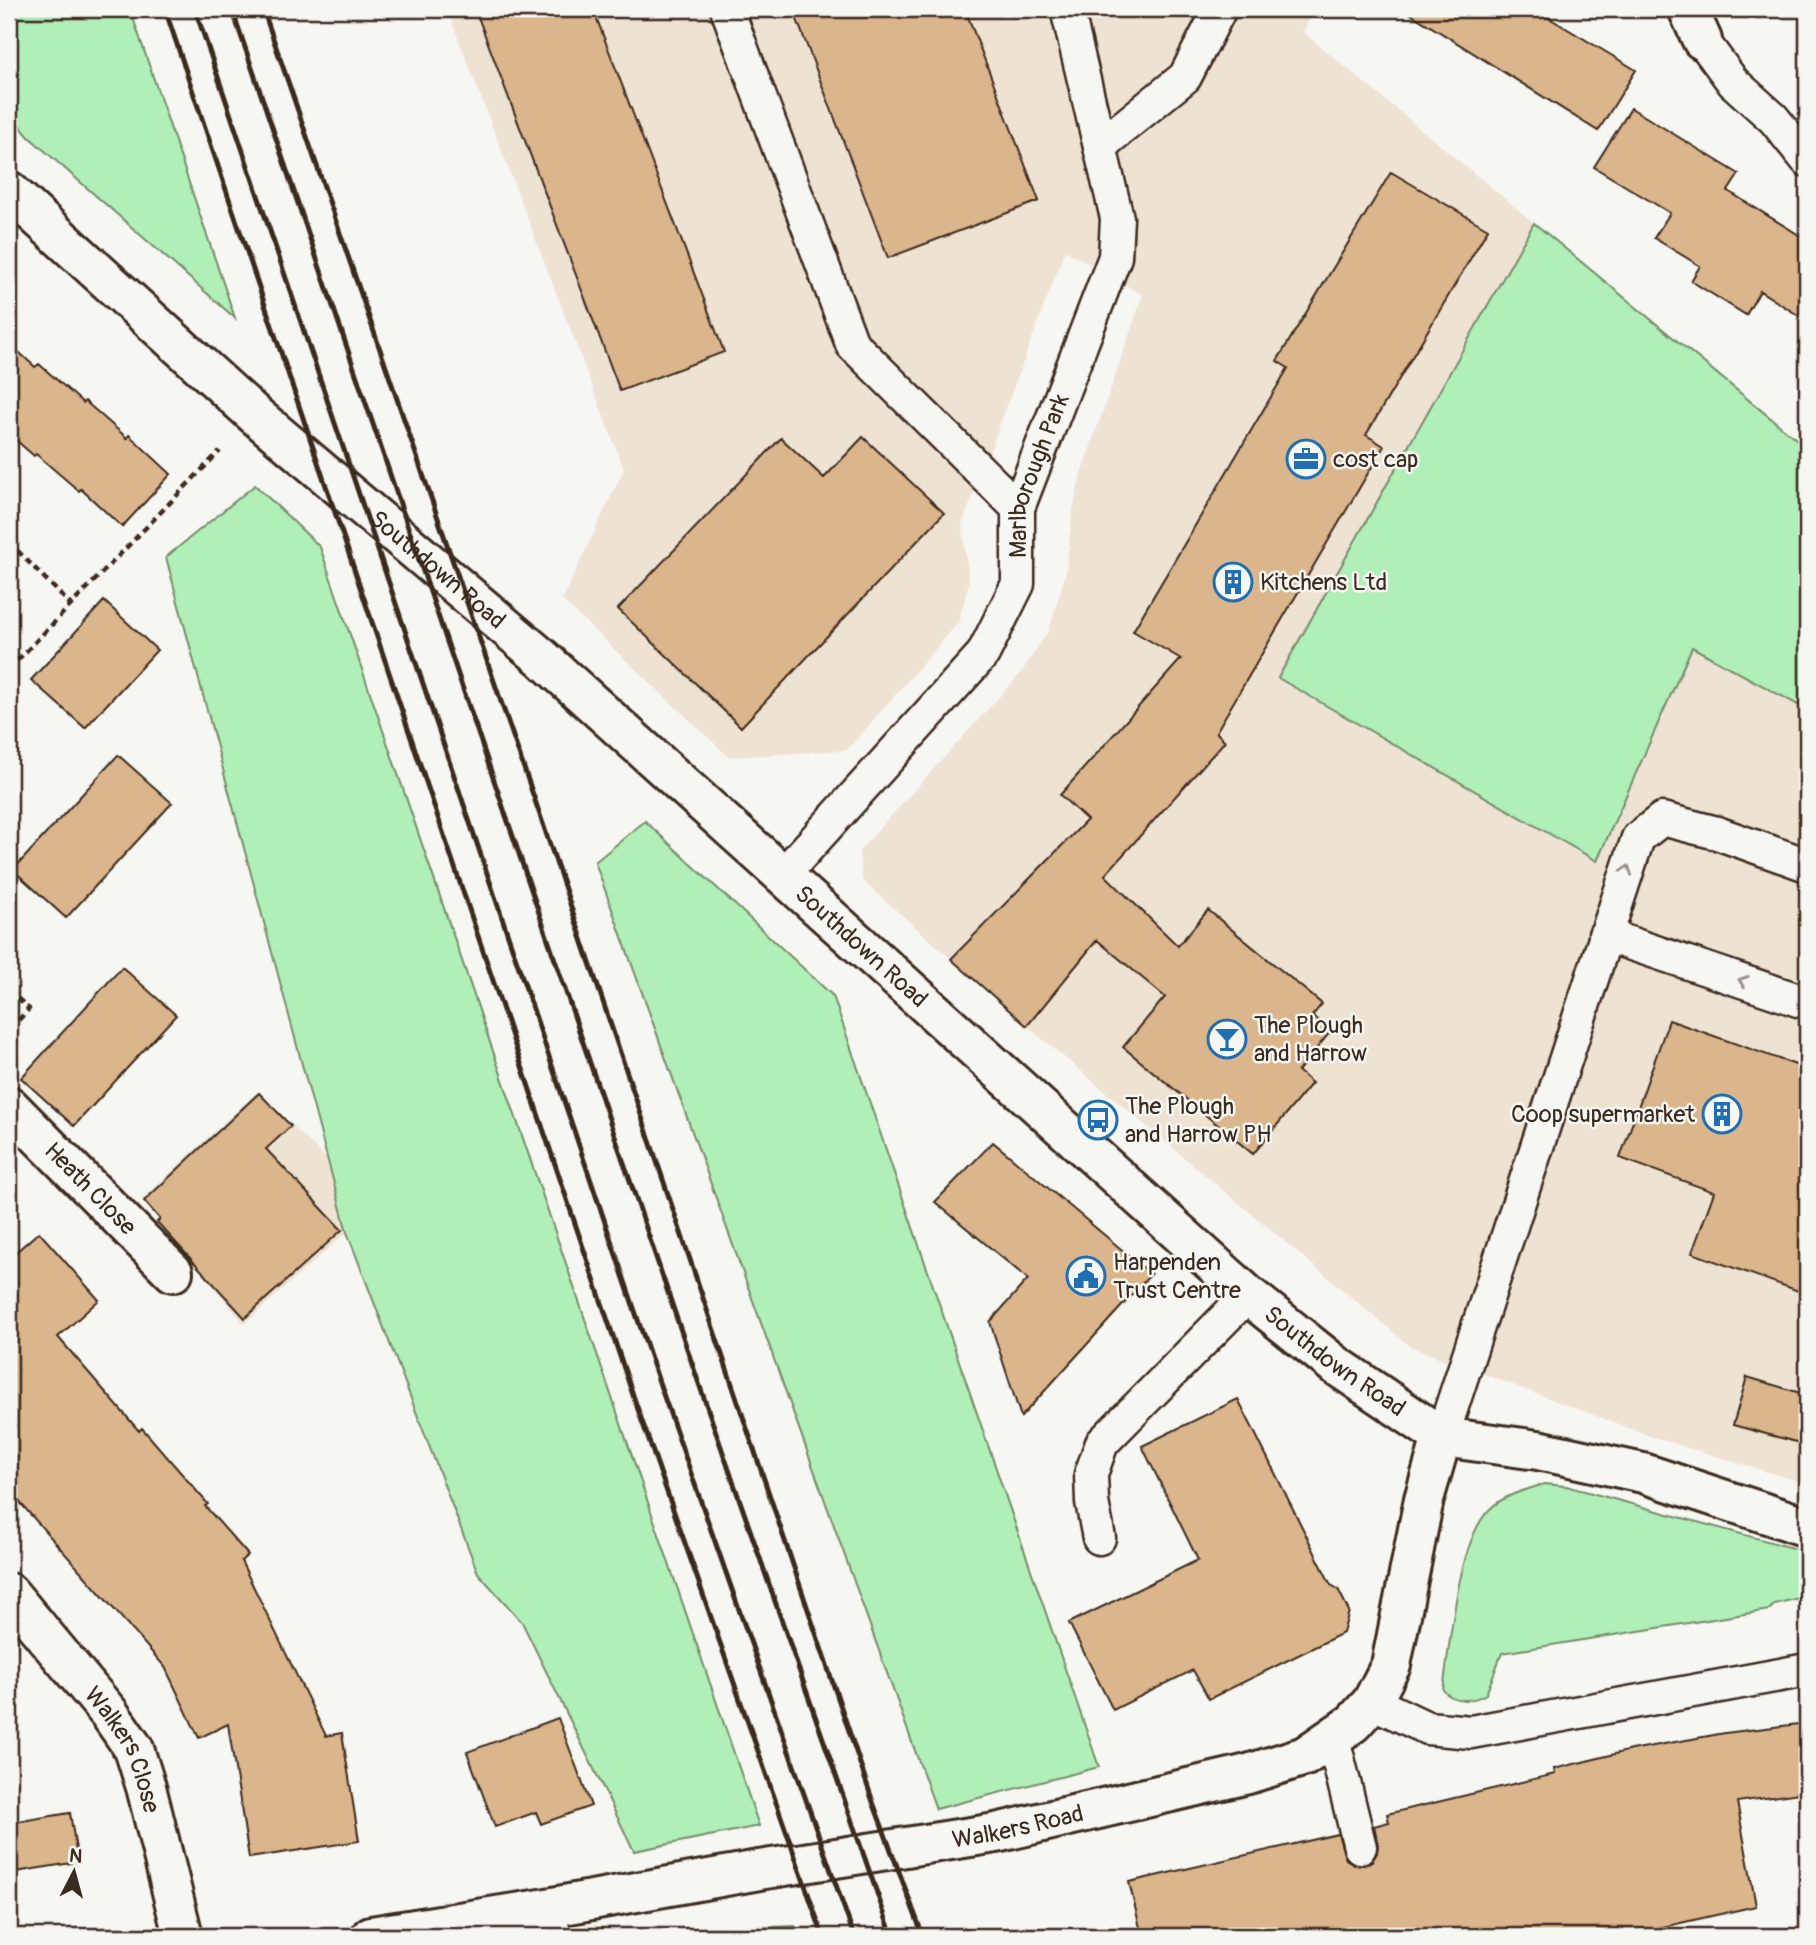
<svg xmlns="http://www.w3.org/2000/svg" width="1816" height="1945" viewBox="0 0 1816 1945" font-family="Pangolin,sans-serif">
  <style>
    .built { fill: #eee2d3 }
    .green { fill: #b0efb7; stroke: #768c6a; stroke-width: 2 }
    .building { fill: #dbb58c; stroke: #3b2a1e; stroke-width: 2 }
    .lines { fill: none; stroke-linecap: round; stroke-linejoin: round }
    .lane-casing { stroke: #3b2a1e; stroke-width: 37 }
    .street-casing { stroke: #3b2a1e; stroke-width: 44 }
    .secondary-casing { stroke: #3b2a1e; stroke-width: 44 }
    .path { stroke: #3b2a1e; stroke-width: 4.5; stroke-dasharray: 7 5; stroke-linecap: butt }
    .lane { stroke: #f6f6f2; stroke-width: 32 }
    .street { stroke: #f6f6f2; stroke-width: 38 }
    .secondary { stroke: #f6f6f2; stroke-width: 38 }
    .rail { stroke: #3b2a1e; stroke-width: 5 }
    .oneway { stroke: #989088 }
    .labels { text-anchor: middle; stroke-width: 5; stroke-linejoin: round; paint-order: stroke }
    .poi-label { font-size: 24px; fill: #3b2a1e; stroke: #f6f6f2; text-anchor: start }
    .street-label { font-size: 24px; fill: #3b2a1e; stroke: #f6f6f2 }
  </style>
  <rect width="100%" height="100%" fill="#f6f6f2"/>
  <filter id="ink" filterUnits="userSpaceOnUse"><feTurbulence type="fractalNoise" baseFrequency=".0143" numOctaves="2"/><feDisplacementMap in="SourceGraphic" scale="14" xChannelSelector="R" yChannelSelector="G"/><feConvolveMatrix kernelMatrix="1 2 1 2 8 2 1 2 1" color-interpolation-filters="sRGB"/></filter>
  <g filter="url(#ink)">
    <path class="built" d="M 447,9 L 1314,9 L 1303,32 L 1534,223 L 1278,678 L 1692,647 L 1807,710 L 1807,1484 L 1650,1436 L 1411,1347 L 1039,1036 L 862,880 L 859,851 L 1021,673 L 1049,630 L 1066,572 L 1072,516 L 1080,477 L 1143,295 L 1065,250 L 962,525 L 969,582 L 958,623 L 847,750 L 729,757 L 562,600 L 624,469 Z
      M 257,1092 L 327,1159 L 347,1232 L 244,1324 L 142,1199 Z"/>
    <path class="green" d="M 9,9 L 130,9 L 235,318 L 29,137 L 9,113 Z
      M 1534,223 L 1807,448 L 1807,710 L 1692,647 L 1597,861 L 1278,678 Z
      M 255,485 L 320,547 L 759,1826 L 634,1851 L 522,1622 L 478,1573 L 347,1232 L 166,557 Z
      M 645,821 L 833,996 L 1099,1767 L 936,1809 L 595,862 Z
      M 1544,1484 L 1566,1486 L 1807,1552 L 1807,1596 L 1775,1604 L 1769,1610 L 1502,1653 L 1486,1694 C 1473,1702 1453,1703 1443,1690 C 1450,1645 1458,1539 1490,1509 C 1504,1495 1525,1490 1544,1484 Z
      M 795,1926 L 799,1936 L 679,1936 L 677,1931 Z"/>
    <path class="building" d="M 475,9 L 593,9 L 724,352 L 620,391 Z
      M 793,9 L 965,9 L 1039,201 L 888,258 Z
      M 1403,9 L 1534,9 L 1636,70 L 1598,131 Z
      M 1631,108 L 1739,174 L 1728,191 L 1807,240 L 1807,321 L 1760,291 L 1746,315 L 1691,281 L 1700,266 L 1654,238 L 1670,213 L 1594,167 Z
      M 1391,172 L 1488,229 L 1366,435 L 1384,446 L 1216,732 L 1225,741 L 1105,875 L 1178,946 L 1208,910 L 1322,1004 L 1312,1016 L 1331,1031 L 1298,1071 L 1312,1083 L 1253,1154 L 1123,1047 L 1165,997 L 1097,940 L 1027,1026 L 951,959 L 1087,820 L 1060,795 L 1181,659 L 1133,631 L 1288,368 L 1277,361 Z
      M 9,343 L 35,367 L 39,364 L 83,403 L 85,401 L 127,438 L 129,435 L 171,474 L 122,527 L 81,489 L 79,491 L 36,454 L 34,456 L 9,434 Z
      M 863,437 L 944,513 L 741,727 L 618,609 L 781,438 L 824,478 Z
      M 104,601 L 157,650 L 85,728 L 31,680 Z
      M 118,755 L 172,803 L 66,918 L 13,870 Z
      M 122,967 L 176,1015 L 74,1126 L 21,1078 Z
      M 1669,1020 L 1807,1069 L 1807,1294 L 1692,1253 L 1714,1192 L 1620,1158 Z
      M 259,1093 L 291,1126 L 266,1149 L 342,1230 L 245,1318 L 157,1222 L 160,1219 L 144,1201 Z
      M 993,1142 L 1151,1274 L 1021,1417 L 990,1322 L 1028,1279 L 935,1202 Z
      M 39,1232 L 99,1300 L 58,1337 L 139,1431 L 142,1428 L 208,1504 L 205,1506 L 248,1555 L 241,1561 L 326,1736 L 342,1733 L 359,1841 L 249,1858 L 228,1724 L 199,1738 L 165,1667 L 9,1490 L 9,1258 Z
      M 1747,1377 L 1807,1395 L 1807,1445 L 1733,1425 Z
      M 1238,1399 L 1331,1585 L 1338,1589 L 1349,1611 L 1343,1633 L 1209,1699 L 1193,1670 L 1113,1710 L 1069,1623 L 1198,1560 L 1142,1446 Z
      M 558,1718 L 591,1806 L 541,1824 L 536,1812 L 495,1827 L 467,1752 Z
      M 1807,1723 L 1807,1792 L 1737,1802 L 1756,1906 L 1623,1936 L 1142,1936 L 1129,1882 L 1338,1834 L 1346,1859 L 1354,1864 L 1364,1865 L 1372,1861 L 1377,1853 L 1378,1843 L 1374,1826 L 1389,1822 L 1387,1814 L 1555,1774 L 1554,1769 L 1631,1750 L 1725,1733 Z
      M 70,1813 L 78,1862 L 9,1873 L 9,1823 Z"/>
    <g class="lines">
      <defs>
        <g id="lane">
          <path d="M 727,9 L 852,344 L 1018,508"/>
          <path d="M 1702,40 L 1733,82 L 1774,119 L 1807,160"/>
          <path d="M 1100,146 L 1185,77 L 1220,9"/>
          <path id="s1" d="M 783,875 L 983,654 L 1018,584 L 1018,508 L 1115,257 L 1117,218 L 1067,9"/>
          <path d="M 1605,935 L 1807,1003"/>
          <path d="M 1442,1437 L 1638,838 L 1662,819 L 1717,833 L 1807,865"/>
          <path d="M 1099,1538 L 1092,1502 L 1091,1474 L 1102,1443 L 1248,1295"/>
          <path d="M 1372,1702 L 1427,1728 L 1471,1732 L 1807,1670"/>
          <path d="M 1333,1738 L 1360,1847"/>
          <path d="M 547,1908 L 555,1936"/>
        </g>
        <g id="street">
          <path d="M 1688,9 L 1702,40"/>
          <path id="s2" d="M 9,1106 L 173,1272"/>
          <path id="s3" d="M 9,1593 L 109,1713 L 134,1749 L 146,1787 L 183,1936"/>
        </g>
        <g id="secondary">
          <path id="s4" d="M 9,191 L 255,415 L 541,657 L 1248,1295 L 1334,1364 L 1442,1437 L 1538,1450 L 1643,1473 L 1807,1527"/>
          <path id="s5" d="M 371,1936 L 547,1908 L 759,1870 L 996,1833 L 1248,1774 L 1305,1756 L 1353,1723 L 1372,1702 L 1391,1665 L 1424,1499 L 1442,1437"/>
        </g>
      </defs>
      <use href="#lane" class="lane-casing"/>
      <use href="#street" class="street-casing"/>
      <use href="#secondary" class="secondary-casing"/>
      <path class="path" d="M 9,542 L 71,605
        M 9,669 L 220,451
        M 9,990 L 29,1009 L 9,1030"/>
      <use href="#lane" class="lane"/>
      <use href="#street" class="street"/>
      <use href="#secondary" class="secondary"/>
      <path class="rail" d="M 165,9 L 635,1401 L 823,1936
        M 195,9 L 662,1391 L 854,1936
        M 232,9 L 697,1378 L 892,1936
        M 263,9 L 540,815 L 873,1802 L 923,1936"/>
    </g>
    <defs><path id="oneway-chevron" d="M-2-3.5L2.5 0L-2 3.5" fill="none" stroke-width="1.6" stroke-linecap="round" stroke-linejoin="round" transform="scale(1.75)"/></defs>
    <g class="oneway">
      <use href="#oneway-chevron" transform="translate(1627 870) rotate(-71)"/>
      <use href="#oneway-chevron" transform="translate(1743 981) rotate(-161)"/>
    </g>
  </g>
  <defs>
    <symbol id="office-ring" viewBox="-11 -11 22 22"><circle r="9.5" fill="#f6f6f2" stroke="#1f6fb2" stroke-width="1.5"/><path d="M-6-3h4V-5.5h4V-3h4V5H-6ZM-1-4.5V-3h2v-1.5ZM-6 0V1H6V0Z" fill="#1f6fb2"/></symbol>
    <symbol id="building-ring" viewBox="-11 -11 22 22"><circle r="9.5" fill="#f6f6f2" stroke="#1f6fb2" stroke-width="1.5"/><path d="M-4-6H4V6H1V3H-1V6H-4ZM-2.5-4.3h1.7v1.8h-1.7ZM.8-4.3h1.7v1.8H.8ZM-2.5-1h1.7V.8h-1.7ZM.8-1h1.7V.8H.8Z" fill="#1f6fb2"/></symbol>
    <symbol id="bar-ring" viewBox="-11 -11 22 22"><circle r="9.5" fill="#f6f6f2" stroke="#1f6fb2" stroke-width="1.5"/><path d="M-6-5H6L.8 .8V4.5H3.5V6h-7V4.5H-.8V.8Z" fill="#1f6fb2"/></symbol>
    <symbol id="bus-ring" viewBox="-11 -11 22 22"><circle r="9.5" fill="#f6f6f2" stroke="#1f6fb2" stroke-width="1.5"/><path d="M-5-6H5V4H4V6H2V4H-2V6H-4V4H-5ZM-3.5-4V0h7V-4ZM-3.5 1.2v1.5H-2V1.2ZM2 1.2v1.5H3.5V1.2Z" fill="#1f6fb2"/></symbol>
    <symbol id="civic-ring" viewBox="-11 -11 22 22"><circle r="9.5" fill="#f6f6f2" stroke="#1f6fb2" stroke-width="1.5"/><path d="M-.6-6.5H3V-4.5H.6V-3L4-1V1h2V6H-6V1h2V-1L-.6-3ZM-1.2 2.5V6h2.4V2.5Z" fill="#1f6fb2"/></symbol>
  </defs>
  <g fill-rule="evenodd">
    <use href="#office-ring" x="1284" y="437" width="44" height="44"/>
    <use href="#building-ring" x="1211" y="560" width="44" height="44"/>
    <use href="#bar-ring" x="1205" y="1017" width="44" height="44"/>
    <use href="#building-ring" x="1700" y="1092" width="44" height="44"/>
    <use href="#bus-ring" x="1076" y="1098" width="44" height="44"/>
    <use href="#civic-ring" x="1064" y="1254" width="44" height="44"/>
  </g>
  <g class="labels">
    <g class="poi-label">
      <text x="1333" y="467">cost cap</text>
      <text x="1260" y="590">Kitchens Ltd</text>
      <text x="1254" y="1033">The Plough<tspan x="1254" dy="28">and Harrow</tspan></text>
      <text x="1125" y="1114">The Plough<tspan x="1125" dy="28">and Harrow PH</tspan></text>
      <text x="1695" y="1122" text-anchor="end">Coop supermarket</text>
      <text x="1113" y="1270">Harpenden<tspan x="1113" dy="28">Trust Centre</tspan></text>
    </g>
    <g class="street-label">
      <text dy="8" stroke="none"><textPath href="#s1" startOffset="488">Marlborough Park</textPath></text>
      <text dy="8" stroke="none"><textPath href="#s4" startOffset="572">Southdown Road</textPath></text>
      <text dy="8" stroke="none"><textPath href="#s4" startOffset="1139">Southdown Road</textPath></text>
      <text dy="8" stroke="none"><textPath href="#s2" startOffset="116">Heath Close</textPath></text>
      <text dy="8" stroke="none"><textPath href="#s4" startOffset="1769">Southdown Road</textPath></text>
      <text dy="8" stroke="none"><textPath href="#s3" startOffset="196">Walkers Close</textPath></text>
      <text dy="8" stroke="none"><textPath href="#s5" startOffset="656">Walkers Road</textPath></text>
    </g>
  </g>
  <rect width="1816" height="1945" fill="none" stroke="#f6f6f2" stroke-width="35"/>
  <rect x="18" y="18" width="1781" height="1910" fill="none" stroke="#3b2a1e" stroke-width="2.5" filter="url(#ink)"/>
  <g transform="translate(74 1872) rotate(6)" stroke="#f6f6f2" stroke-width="5" paint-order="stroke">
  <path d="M0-5L12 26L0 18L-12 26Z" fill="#3b2a1e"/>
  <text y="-10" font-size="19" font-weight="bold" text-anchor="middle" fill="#3b2a1e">N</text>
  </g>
</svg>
